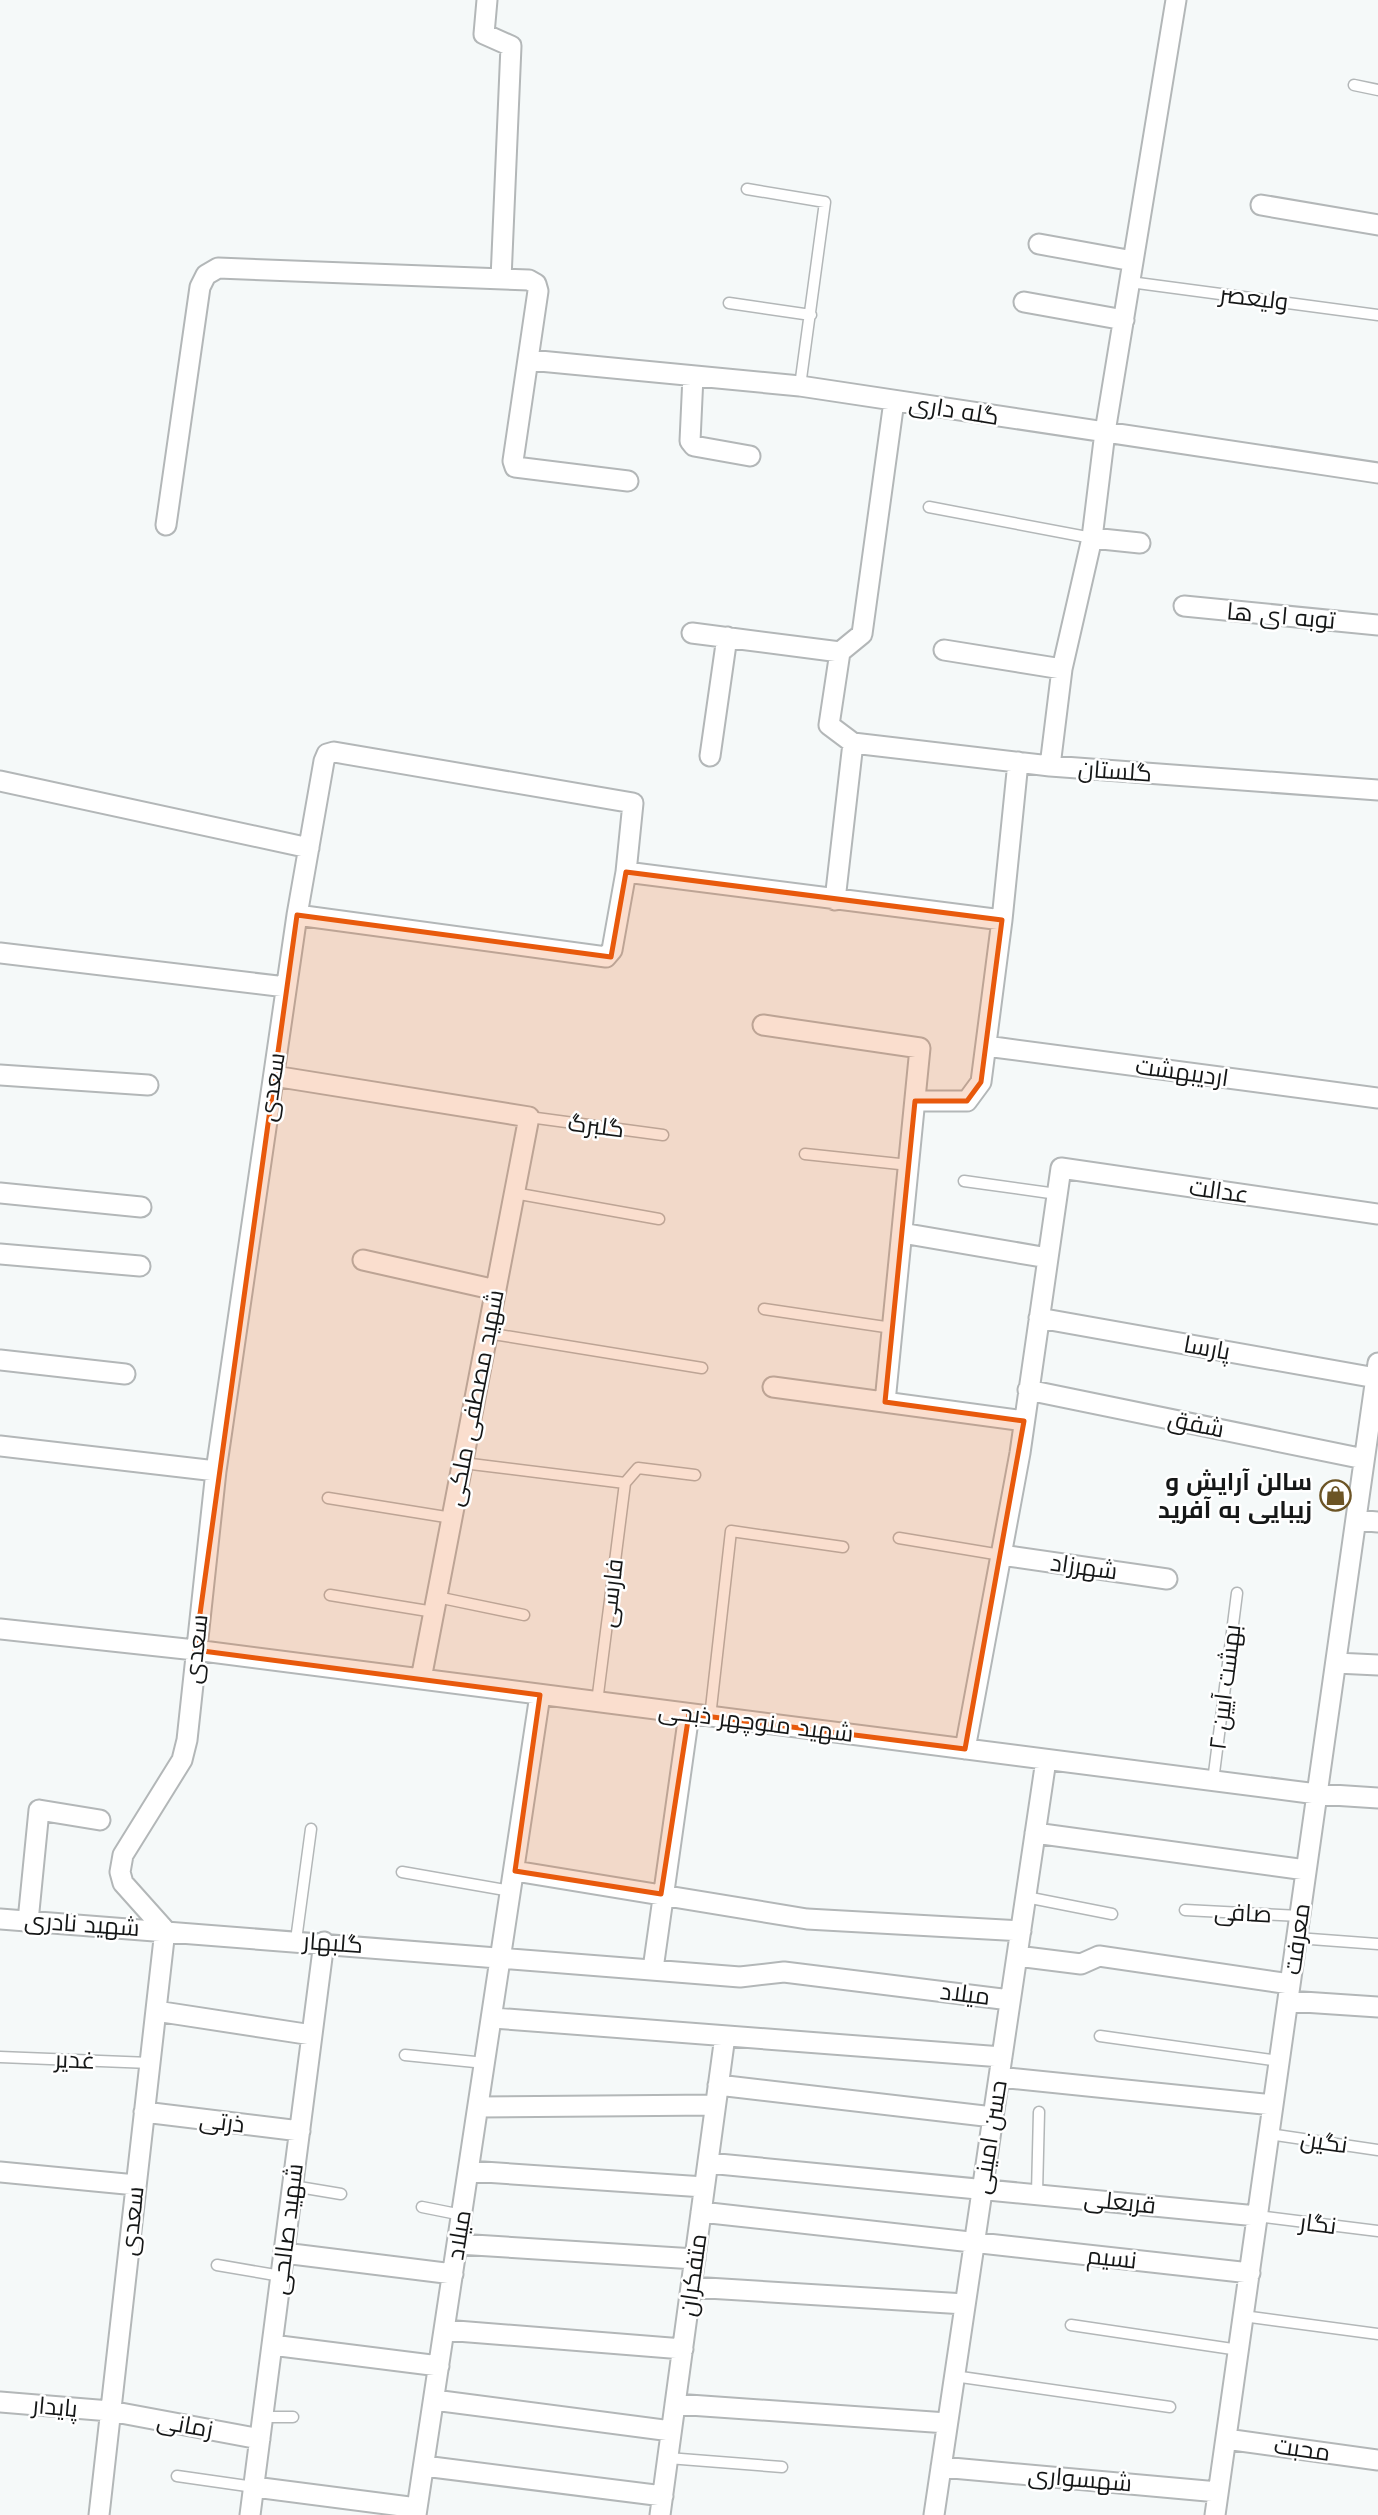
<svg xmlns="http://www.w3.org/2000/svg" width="1378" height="2515" viewBox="0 0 1378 2515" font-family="Jost,Cairo,sans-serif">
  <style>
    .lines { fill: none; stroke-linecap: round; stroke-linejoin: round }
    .lane-casing { stroke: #b3b7b8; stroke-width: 13 }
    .street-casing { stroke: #b3b7b8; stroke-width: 23 }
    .lane { stroke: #fff; stroke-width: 10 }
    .street { stroke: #fff; stroke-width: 19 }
    .marked { fill: #e8590c; fill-opacity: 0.2; stroke: #e8590c; stroke-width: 5; stroke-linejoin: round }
    .labels { text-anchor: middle; stroke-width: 5; stroke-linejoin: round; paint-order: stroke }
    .street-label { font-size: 24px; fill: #151717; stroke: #fff }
    .poi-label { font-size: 24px; font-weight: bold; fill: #151717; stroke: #fff; text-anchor: end }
  </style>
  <rect width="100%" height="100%" fill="#f5f9f9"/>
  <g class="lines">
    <defs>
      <path id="lane" d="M 1354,85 L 1378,90
        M 747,189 L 825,202 L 800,386
        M 1130,282 L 1378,315
        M 729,303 L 811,315
        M 929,507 L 1092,538
        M 529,1117 L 663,1135
        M 805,1154 L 909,1165
        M 964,1181 L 1057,1194
        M 514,1193 L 659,1219
        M 764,1309 L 892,1328
        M 487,1333 L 702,1368
        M 463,1463 L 625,1483 L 638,1468 L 695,1475
        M 328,1498 L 452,1518
        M 899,1538 L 1001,1555
        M 330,1595 L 434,1612
        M 437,1597 L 524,1615
        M 597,1702 L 625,1483
        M 710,1717 L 731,1531 L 843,1547
        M 1213,1781 L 1237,1593
        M 402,1872 L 511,1891
        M 1026,1897 L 1112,1914
        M 1185,1910 L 1300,1916
        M 1297,1938 L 1378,1944
        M 296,1940 L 311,1829
        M 1100,2036 L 1279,2061
        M 405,2055 L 485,2063
        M 0,2057 L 150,2063
        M 1269,2134 L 1378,2150
        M 293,2186 L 341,2194
        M 1037,2193 L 1039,2112
        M 422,2207 L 462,2215
        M 1257,2216 L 1378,2231
        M 217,2265 L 281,2276
        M 1243,2316 L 1378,2334
        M 1071,2325 L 1239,2350
        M 954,2376 L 1170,2407
        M 263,2417 L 293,2417
        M 668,2458 L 782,2467
        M 177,2476 L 254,2487"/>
      <path id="street" d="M 487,0 L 484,34 L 511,46 L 501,279
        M 1261,205 L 1378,225
        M 1039,244 L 1133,261
        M 1024,302 L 1124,320
        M 529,360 L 800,386 L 1378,473
        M 693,376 L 690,441 L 694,446 L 750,456
        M 166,525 L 200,287 L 206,275 L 218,268 L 529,280 L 536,284 L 538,291 L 513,461 L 515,467 L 628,481
        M 1092,538 L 1140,543
        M 1184,606 L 1378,625
        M 692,633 L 840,652
        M 944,650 L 1062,669
        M 853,743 L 1050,766 L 1378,790
        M 853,743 L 829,725 L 840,652 L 862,634 L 894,401
        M 710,756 L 727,637
        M 1050,766 L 1062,669 L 1092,538 L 1105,432 L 1176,0
        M 0,781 L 309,848
        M 626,872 L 1002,920
        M 835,900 L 853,743
        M 0,953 L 286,987
        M 763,1025 L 920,1048 L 885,1402
        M 986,1046 L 1378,1098
        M 0,1075 L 148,1085
        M 274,1076 L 529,1117 L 421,1679
        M 915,1101 L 967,1101 L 981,1082 L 1002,920 L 1018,762
        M 0,1193 L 141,1207
        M 902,1233 L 1048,1258
        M 0,1254 L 140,1266
        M 363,1260 L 496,1290
        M 1039,1318 L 1376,1378
        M 0,1360 L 125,1374
        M 773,1387 L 1024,1421
        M 1028,1390 L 1364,1459
        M 0,1446 L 216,1471
        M 1356,1520 L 1378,1522
        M 1001,1555 L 1167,1579
        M 0,1629 L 195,1650 L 1317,1794 L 1378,1798
        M 1336,1663 L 1378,1665
        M 965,1749 L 1020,1453 L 1061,1168 L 1378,1214
        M 1035,1833 L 1306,1870
        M 515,1871 L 807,1919 L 1021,1931
        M 0,1919 L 740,1977 L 784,1972 L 1010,2000
        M 28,1921 L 39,1810 L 100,1820
        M 1017,1956 L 1081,1964 L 1099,1956 L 1290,1984
        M 653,1969 L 689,1714
        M 1288,2001 L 1378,2007
        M 156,2011 L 312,2035
        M 493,2018 L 1002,2057
        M 999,2077 L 1273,2105
        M 718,2085 L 993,2117
        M 479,2107 L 715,2105
        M 144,2112 L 300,2131
        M 708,2163 L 1257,2216
        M 469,2171 L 704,2187
        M 0,2172 L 136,2185
        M 701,2212 L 1250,2273
        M 458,2244 L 695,2259
        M 284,2253 L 453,2274
        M 691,2287 L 965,2304
        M 444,2330 L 683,2349
        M 272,2345 L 439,2366
        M 434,2400 L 671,2431
        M 0,2402 L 110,2411 L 260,2439
        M 675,2404 L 947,2423
        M 1226,2439 L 1378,2460
        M 424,2466 L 663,2496
        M 941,2467 L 1218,2492
        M 254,2487 L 417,2508
        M 99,2515 L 165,1930 L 123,1883 L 120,1872 L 123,1855 L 182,1760 L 187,1740 L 216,1471 L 297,915 L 324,761 L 327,754 L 334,752 L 633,803 L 626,872 L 612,950 L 606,957 L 297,915
        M 250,2515 L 324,1942
        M 416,2515 L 540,1695
        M 660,2515 L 725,2036
        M 934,2515 L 1046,1760
        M 1215,2515 L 1378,1363"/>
    </defs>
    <use href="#lane" class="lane-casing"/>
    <use href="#street" class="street-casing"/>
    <use href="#lane" class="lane"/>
    <use href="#street" class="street"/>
  </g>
  <path class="marked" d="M 626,872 L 1002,920 L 981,1082 L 967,1101 L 915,1101 L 885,1402 L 1024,1421 L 965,1749 L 689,1714 L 661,1894 L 515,1871 L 540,1695 L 195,1650 L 297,915 L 611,957 Z"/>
  <defs>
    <symbol id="shop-ring" viewBox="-11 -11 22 22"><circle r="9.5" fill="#fff" stroke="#6c5425" stroke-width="1.5"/><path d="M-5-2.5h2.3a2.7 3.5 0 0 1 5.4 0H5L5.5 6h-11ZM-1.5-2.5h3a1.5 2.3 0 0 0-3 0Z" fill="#6c5425"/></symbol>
  </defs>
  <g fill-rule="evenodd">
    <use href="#shop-ring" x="1318" y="1478" width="35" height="35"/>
  </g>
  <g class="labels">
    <g class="street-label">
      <text transform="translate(1254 298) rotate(7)" y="8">ولیعصر</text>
      <text transform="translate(954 410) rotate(9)" y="8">گله داری</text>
      <text transform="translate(1281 616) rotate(5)" y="8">توبه ای ها</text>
      <text transform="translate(1115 771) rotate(4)" y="8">گلستان</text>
      <text transform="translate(1182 1072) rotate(8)" y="8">اردیبهشت</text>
      <text transform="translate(272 1087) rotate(-82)" y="8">سعدی</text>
      <text transform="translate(596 1126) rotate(7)" y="8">گلبرگ</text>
      <text transform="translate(1219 1191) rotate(8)" y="8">عدالت</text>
      <text transform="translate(1207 1348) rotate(10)" y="8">پارسا</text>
      <text transform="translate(475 1398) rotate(-79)" y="8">شهید مصطفی ملکی</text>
      <text transform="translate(1196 1424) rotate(12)" y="8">شفق</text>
      <text transform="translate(1084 1567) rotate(8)" y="8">شهرزاد</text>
      <text transform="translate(611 1593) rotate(-83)" y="8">فارسی</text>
      <text transform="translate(196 1649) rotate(-84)" y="8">سعدی</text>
      <text transform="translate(1225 1687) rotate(-83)" y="8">بهشت آیین ۲</text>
      <text transform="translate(756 1722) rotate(7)" y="8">شهید منوچهر ذبحی</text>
      <text transform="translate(1243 1913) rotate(3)" y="8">صافی</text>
      <text transform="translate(82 1924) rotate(4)" y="8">شهید نادری</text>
      <text transform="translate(1297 1939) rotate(-82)" y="8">معرفت</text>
      <text transform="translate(333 1943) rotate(4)" y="8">گلبهار</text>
      <text transform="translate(965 1994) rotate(7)" y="8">میلاد</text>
      <text transform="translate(75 2060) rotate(2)" y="8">غدیر</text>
      <text transform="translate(222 2122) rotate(7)" y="8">ذرتی</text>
      <text transform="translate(990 2137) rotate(-81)" y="8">حسن امینی</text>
      <text transform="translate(1324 2142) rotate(8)" y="8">نگین</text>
      <text transform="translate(1120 2202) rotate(6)" y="8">قربعلی</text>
      <text transform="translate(132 2221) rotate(-84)" y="8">سعدی</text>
      <text transform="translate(1318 2224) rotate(7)" y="8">نگار</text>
      <text transform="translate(287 2229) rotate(-83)" y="8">شهید صالحی</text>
      <text transform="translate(459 2235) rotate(-81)" y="8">میلاد</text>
      <text transform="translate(1112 2258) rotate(6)" y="8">نسیم</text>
      <text transform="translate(693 2275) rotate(-82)" y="8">متفکران</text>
      <text transform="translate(55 2407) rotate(5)" y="8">پایدار</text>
      <text transform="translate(185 2425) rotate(10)" y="8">زمانی</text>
      <text transform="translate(1302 2449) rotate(8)" y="8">محبت</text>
      <text transform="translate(1080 2479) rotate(5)" y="8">شهسواری</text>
    </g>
    <g class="poi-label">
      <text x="1312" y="1490">سالن آرایش و<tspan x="1312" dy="28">زیبایی به آفرید</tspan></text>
    </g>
  </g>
</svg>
